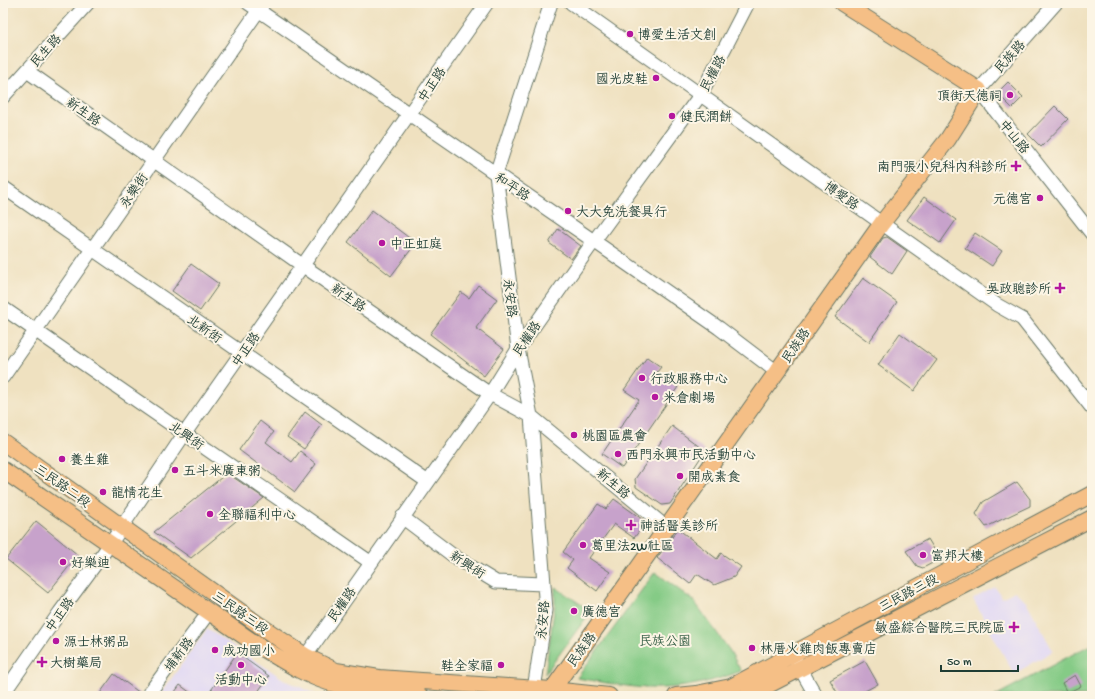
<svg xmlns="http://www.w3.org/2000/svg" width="1095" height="699" viewBox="0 0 1095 699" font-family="'Gochi Hand','LXGW WenKai TC',sans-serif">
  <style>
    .built { fill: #ded5f6 }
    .green { fill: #85cb86; stroke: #52845d }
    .building { fill: #c7a2cb }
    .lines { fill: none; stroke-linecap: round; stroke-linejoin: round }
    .minor-casing { stroke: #687665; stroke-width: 15 }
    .major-casing { stroke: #687665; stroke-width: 18 }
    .minor { stroke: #fff; stroke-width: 13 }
    .major { stroke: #f5bf86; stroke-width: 16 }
    .poi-dot { fill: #b5179e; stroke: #fcf5e5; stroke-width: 1.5 }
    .labels { text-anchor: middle; stroke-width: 4; stroke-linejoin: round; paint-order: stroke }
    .poi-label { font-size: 13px; fill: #1f3d34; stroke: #fcf5e5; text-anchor: start }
    .street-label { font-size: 13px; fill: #1f3d34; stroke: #fcf5e5 }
    .park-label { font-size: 13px; fill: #386048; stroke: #fcf5e5 }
  </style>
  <rect width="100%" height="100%" fill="#fcf5e5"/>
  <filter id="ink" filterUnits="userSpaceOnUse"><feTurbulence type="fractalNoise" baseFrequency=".025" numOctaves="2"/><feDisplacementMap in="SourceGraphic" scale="8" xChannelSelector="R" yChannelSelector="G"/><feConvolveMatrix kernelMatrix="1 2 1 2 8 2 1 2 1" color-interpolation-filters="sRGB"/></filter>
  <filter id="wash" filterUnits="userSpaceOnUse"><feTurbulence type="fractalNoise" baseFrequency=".012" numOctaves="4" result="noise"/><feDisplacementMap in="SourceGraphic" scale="16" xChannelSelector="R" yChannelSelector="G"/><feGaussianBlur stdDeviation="0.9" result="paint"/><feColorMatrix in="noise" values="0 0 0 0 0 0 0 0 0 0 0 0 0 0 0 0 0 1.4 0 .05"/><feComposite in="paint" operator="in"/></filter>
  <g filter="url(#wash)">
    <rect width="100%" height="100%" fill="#efe1c0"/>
    <path class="built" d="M 995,587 L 1002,598 L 1015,591 L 1027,603 L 1053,651 L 1014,674 L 973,599 Z
      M 207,629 L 285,680 L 319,696 L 159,696 Z"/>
    <path class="green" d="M 655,572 L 694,601 L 730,651 L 741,671 C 707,684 671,691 635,687 C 616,685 596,681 577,678 Z
      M 555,587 L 591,611 L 545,674 L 555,605 Z
      M 1092,644 L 1092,696 L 995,696 Z"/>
    <g id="blocks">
      <path class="building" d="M 1008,82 L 1023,97 L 1012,108 L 997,93 Z
        M 1055,106 L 1068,119 L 1041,147 L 1028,134 Z
        M 924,197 L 956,220 L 940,243 L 907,220 Z
        M 372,210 L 416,243 L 391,276 L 348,242 Z
        M 558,229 L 581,246 L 571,259 L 549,243 Z
        M 975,233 L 1002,251 L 992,266 L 965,248 Z
        M 887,237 L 907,251 L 892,274 L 870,257 L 883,238 Z
        M 191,264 L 219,284 L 200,311 L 172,291 Z
        M 863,278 L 897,302 L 869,342 L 835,317 Z
        M 478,285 L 497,299 L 476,328 L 504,349 L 484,376 L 430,334 L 461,292 L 469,298 Z
        M 900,333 L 937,360 L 914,391 L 878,365 Z
        M 647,357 L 661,367 L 657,372 L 678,387 L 622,468 L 602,454 L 639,400 L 624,390 Z
        M 305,412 L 322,425 L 304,449 L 287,437 Z
        M 260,421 L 274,432 L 266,442 L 292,462 L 300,451 L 316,464 L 295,492 L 239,450 Z
        M 672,426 L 705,451 L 670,504 L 662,505 L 636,487 L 635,479 Z
        M 227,473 L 264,498 L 191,558 L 154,532 Z
        M 1017,482 L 1030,499 L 1030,506 L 986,527 L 976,514 L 983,502 Z
        M 614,499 L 646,522 L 634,538 L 614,524 L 589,558 L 610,572 L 597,591 L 567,568 L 573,560 L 563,552 L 598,504 L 606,509 Z
        M 36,521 L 78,555 L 48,593 L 6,559 Z
        M 678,529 L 717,559 L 721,553 L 741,567 L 734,577 L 714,585 L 697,574 L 690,584 L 657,558 Z
        M 928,539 L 940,559 L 923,568 L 917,566 L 906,551 Z
        M 237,653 L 269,676 L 255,696 L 207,696 Z
        M 865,661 L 878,684 L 856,696 L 839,696 L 830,680 Z
        M 114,674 L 140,693 L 139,696 L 98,696 Z
        M 1075,675 L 1081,686 L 1067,693 L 1062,683 Z
        M 180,685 L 195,696 L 172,696 Z"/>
    </g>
  </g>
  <g filter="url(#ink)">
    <use href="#blocks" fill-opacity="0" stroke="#687665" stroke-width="1"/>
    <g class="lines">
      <defs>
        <path id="minor" d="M 248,3 L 601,246 L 719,328 L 777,372
          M 571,3 L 997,305 L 1022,319 L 1092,408
          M 1056,3 L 979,90 L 1092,234
          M 27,71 L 302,265 L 490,394 L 531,416 L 667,528
          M 3,97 L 88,3
          M 3,187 L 428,482
          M 3,308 L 370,562
          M 3,377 L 263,4
          M 402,517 L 455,557 L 496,582 L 543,584
          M 796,661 L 816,696
          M 300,664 L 490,394 L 518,349 L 594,241 L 701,94 L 748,3
          M 3,694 L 60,612 L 111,543 L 185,433 L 487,3
          M 147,696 L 209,612
          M 533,696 L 546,610 L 531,416 L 518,349 L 496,174 L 551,3"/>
        <path id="major" d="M 3,442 L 259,625 L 305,656 L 336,671 L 379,678 L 552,690 L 609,696
          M 3,470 L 257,645 C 280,658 302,674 328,682 C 357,691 389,693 420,696
          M 545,696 L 552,690 L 882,223 L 948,139 L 979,90 L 842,3
          M 676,696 L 696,694 L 731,687 L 1092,494
          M 747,696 L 1092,518"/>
      </defs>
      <use href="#minor" class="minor-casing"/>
      <use href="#major" class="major-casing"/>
      <use href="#minor" class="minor"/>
      <use href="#major" class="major"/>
    </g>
  </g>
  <g class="poi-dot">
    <circle cx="630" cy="34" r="4"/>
    <circle cx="656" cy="78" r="4"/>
    <circle cx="1010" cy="95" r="4"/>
    <circle cx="672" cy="116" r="4"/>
    <path d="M1014 160h4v4h4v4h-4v4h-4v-4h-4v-4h4z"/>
    <circle cx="1040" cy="198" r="4"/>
    <circle cx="568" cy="211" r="4"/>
    <circle cx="382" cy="243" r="4"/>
    <path d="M1058 282h4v4h4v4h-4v4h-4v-4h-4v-4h4z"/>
    <circle cx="642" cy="378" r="4"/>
    <circle cx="655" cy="397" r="4"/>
    <circle cx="574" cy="435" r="4"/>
    <circle cx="618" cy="454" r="4"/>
    <circle cx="62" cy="459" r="4"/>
    <circle cx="175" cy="470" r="4"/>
    <circle cx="680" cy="476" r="4"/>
    <circle cx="103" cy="492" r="4"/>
    <circle cx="210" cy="514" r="4"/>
    <path d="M629 519h4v4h4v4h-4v4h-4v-4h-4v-4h4z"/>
    <circle cx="583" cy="545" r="4"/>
    <circle cx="923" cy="555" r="4"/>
    <circle cx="63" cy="562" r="4"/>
    <circle cx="574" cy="611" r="4"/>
    <path d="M1012 621h4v4h4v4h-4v4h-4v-4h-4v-4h4z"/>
    <circle cx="56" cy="641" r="4"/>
    <circle cx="752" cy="648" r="4"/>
    <circle cx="215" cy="650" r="4"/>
    <path d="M40 656h4v4h4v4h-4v4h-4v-4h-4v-4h4z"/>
    <circle cx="241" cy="665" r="4"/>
    <circle cx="501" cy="665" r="4"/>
  </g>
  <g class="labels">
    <g class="poi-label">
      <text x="638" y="39">博愛生活文創</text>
      <text x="648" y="83" text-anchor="end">國光皮鞋</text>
      <text x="1002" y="100" text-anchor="end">頂街天德祠</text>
      <text x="680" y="121">健民潤餅</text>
      <text x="1007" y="171" text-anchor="end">南門張小兒科內科診所</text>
      <text x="1032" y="203" text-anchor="end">元德宮</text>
      <text x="576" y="216">大大免洗餐具行</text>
      <text x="390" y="248">中正虹庭</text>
      <text x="1051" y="293" text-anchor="end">吳政聰診所</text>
      <text x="650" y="383">行政服務中心</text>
      <text x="663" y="402">米倉劇場</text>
      <text x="582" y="440">桃園區農會</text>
      <text x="626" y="459">西門永興市民活動中心</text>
      <text x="70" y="464">養生雞</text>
      <text x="183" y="475">五斗米廣東粥</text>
      <text x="688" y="481">開成素食</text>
      <text x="111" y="497">龍情花生</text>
      <text x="218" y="519">全聯福利中心</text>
      <text x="640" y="530">神話醫美診所</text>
      <text x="591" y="550">葛里法2W社區</text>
      <text x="931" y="560">富邦大樓</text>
      <text x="71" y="567">好樂迪</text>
      <text x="582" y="616">廣德宮</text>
      <text x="1005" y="632" text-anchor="end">敏盛綜合醫院三民院區</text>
      <text x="64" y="646">源士林粥品</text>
      <text x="760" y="653">林厝火雞肉飯專賣店</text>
      <text x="223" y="655">成功國小</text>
      <text x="50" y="667">大樹藥局</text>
      <text x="493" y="670" text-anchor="end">鞋全家福</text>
      <text x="241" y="684" text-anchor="middle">活動中心</text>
    </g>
    <g class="street-label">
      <text transform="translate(45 50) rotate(-48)" y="5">民生路</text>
      <text transform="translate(1009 56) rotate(-48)" y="5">民族路</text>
      <text transform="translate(712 73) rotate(-62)" y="5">民權路</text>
      <text transform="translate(431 84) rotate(-56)" y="5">中正路</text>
      <text transform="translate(84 111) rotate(35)" y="5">新生路</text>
      <text transform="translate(1015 136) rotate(51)" y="5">中山路</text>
      <text transform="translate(513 186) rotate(34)" y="5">和平路</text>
      <text transform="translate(133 190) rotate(-56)" y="5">永樂街</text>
      <text transform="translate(842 195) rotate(35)" y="5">博愛路</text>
      <text transform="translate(349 297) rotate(35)" y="5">新生路</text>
      <text transform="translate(511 298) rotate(83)" y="5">永安路</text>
      <text transform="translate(205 328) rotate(35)" y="5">北新街</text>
      <text transform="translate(526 338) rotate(-56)" y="5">民權路</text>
      <text transform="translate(795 345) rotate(-56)" y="5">民族路</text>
      <text transform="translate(245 349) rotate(-55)" y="5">中正路</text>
      <text transform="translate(187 435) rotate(35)" y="5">北興街</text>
      <text transform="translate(614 483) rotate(40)" y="5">新生路</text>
      <text transform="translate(63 485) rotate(35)" y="5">三民路二段</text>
      <text transform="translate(468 564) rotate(33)" y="5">新興街</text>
      <text transform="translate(908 592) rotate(-28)" y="5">三民路三段</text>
      <text transform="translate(341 604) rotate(-55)" y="5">民權路</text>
      <text transform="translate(241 612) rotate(35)" y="5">三民路三段</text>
      <text transform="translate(59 614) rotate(-54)" y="5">中正路</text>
      <text transform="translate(542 620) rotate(-85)" y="5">永安路</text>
      <text transform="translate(581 649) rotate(-54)" y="5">民族路</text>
      <text transform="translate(178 654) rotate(-53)" y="5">埔新路</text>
    </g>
    <g class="park-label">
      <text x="665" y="645">民族公園</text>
    </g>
  </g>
  <rect width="1095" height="699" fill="none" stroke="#fcf5e5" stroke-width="16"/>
  <path d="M941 665v6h77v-6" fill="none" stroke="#1f3d34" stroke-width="2"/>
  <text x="947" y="665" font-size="12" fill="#1f3d34" stroke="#fcf5e5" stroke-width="3" paint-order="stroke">50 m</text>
</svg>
